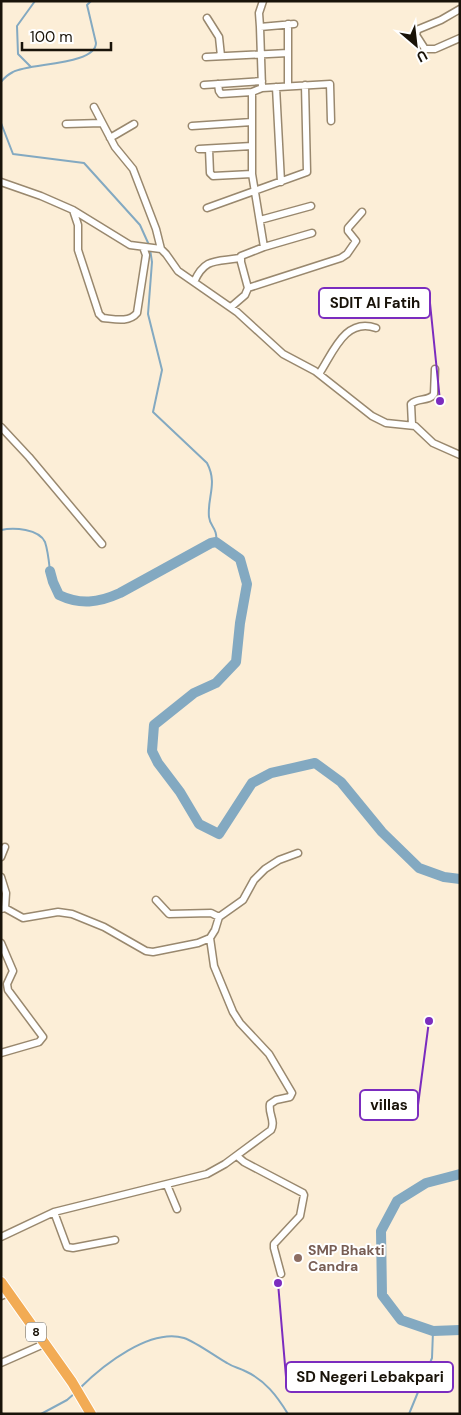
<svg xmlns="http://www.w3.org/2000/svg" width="461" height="1415" viewBox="0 0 461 1415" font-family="'DM Sans',sans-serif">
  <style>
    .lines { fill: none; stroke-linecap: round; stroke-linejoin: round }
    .stream { stroke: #83a9c1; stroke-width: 2 }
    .river { stroke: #83a9c1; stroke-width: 10 }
    .minor-casing { stroke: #99886e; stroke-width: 9 }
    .trunk-casing { stroke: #fff; stroke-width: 12 }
    .minor { stroke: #fff; stroke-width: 6 }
    .trunk { stroke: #f2ab54; stroke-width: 10 }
    .education-dot { fill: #8d6e63; stroke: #fff; stroke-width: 2 }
    .labels { text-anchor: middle; stroke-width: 4; stroke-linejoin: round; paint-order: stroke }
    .shield { fill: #fff; stroke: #5e5a53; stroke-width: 1 }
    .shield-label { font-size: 12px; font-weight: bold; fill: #191309 }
    .education-label { font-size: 14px; font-weight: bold; fill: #785e54; stroke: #fff; text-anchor: start }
    .leader { fill: none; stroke: #7b2cbf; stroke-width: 2 }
    .callout-dot { fill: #7b2cbf; stroke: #fff; stroke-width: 2 }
    .callout { fill: #fff; stroke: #7b2cbf; stroke-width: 2 }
    .callout-label { font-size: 15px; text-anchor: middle; font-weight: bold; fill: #191309 }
  </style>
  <rect width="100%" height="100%" fill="#fceed7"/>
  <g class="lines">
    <path class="stream" d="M 31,67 L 18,54 L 17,26 L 35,1
      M 1,82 C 4,78 9,74 13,72 C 29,63 96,65 96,43 L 88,9 L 87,5 L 91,1
      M 1,123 L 13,154 L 84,163 L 140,225 L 149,245
      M 150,249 L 152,262 L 148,314 L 162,370 L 153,412 L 207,463 C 218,484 207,497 209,517 C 210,527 218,528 216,542
      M 1,530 C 14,527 39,529 45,542 C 48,551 49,562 50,571
      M 80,1388 C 103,1365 150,1328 184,1338 C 196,1342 216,1357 227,1363 C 233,1367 239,1368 245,1371 C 265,1380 277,1396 288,1414
      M 1,1413 L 3,1414
      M 41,1414 L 67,1400 L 75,1393
      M 409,1414 L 432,1358 L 433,1331"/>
    <path class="river" d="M 50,571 L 53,582 L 59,595 C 80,605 98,603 120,593 L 211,543 L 216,542 L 240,559 L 247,584 L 240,623 L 236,662 L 216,683 L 194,693 L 154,725 L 152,751 L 158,763 L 180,792 L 199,824 L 219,834 L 252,783 L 271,773 L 315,763 L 341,782 L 382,832 L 419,868 L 444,877 L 460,879
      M 460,1174 L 426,1183 L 397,1201 L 381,1231 L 382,1295 L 401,1320 L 433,1331 L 460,1330"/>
    <defs>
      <path id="minor" d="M 460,9 L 441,20 L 419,29 L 417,31 L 416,35 L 425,49 L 435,49 L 460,38
        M 207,18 L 219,37 L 221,56
        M 288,24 L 288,86
        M 260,27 L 259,13 L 263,1
        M 206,57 L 288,53
        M 218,84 L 219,91 L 221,94 L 252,92
        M 204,85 L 262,81
        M 276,87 L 281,182
        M 262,88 L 260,27 L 294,24
        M 94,107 L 115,147 L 133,169 L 156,229 L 161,249
        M 66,124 L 102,123
        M 192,126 L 252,122
        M 110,138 L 134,124
        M 199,149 L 252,146
        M 209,149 L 210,173 L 213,176 L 252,174
        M 1,182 L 41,196 L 73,210 L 130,245 L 161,249 L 166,254 L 178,271 L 237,312 L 283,354 L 315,371 L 372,416 L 386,423 L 415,426 L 433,443 L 460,455
        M 207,208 L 307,172 L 305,85
        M 73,210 L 78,225 L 78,250 L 99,314 L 103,318 C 114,319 129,323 137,313 L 146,255 L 143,247
        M 260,220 L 311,206
        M 264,247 L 312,233
        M 194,282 C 205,257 217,262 240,258
        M 248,288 L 341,258 L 347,254 L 356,241 L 348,231 L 348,228 L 362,212
        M 231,307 L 245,295 L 248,288 L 241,262 L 241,256 L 264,247 L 252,174 L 252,92 L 262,88 L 330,84 L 331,121
        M 319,374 C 333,353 345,317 376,328
        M 412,425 L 411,404 C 418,397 429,402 434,394 L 435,369
        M 1,427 L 29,457 L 102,544
        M 1,857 L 5,847
        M 1,877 L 6,893 L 5,908
        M 156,900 L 169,914 L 211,913 L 219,917
        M 1,909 L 5,908 L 23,918 L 58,912 L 72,914 L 104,927 L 146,951 L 153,952 L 198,943 L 210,938 L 215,930 L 219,917 L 243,900 L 254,880 L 265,869 L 279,860 L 298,853
        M 1,943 L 13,971 L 7,984 L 8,990 L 43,1037 L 39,1042 L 1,1053
        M 237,1156 L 244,1162 L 303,1193 L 304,1195 L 300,1216 L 274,1244 L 274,1248 L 281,1274
        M 167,1185 L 177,1209
        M 54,1212 L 67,1247 L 73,1248 L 115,1240
        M 1,1237 L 54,1212 L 207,1174 L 225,1164 L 271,1130 C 276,1121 268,1114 270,1104 L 276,1100 L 290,1097 L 292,1093 L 269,1054 L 240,1023 L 233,1012 L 214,966 L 210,938
        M 1,1296 L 8,1293
        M 1,1363 L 44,1344"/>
      <path id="trunk" d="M 1,1282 L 72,1382 L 91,1414"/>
    </defs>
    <use href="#minor" class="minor-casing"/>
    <use href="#trunk" class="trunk-casing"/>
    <use href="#minor" class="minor"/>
    <use href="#trunk" class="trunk"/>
  </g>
  <circle class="education-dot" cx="298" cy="1258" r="5"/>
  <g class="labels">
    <rect class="shield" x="26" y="1322.5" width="20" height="19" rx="4"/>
    <g class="shield-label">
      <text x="36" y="1336">8</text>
    </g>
    <g class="education-label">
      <text x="308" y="1255">SMP Bhakti<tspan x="308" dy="16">Candra</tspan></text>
    </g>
  </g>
  <path class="leader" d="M440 401L430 303M429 1021L418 1105M278 1283L286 1377"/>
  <g class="callout-dot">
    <circle cx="440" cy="401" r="5"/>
    <circle cx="429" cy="1021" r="5"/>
    <circle cx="278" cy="1283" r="5"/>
  </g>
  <g class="callout">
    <rect x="319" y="288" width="111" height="30" rx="5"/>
    <rect x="360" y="1090" width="58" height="30" rx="5"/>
    <rect x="286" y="1362" width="167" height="30" rx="5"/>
  </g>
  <g class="callout-label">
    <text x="375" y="308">SDIT Al Fatih</text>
    <text x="389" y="1110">villas</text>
    <text x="370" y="1382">SD Negeri Lebakpari</text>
  </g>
  <rect width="461" height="1415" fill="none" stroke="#191309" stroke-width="5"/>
  <g transform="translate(416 45) rotate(152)" stroke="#ffffff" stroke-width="4" paint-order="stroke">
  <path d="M0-4L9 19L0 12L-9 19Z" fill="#191309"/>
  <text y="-8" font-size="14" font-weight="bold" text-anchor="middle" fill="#191309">U</text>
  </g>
  <path d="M22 42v8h89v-8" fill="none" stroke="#191309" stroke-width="2.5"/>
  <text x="30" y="42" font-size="15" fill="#191309" stroke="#ffffff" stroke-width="4" paint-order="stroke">100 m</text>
</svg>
